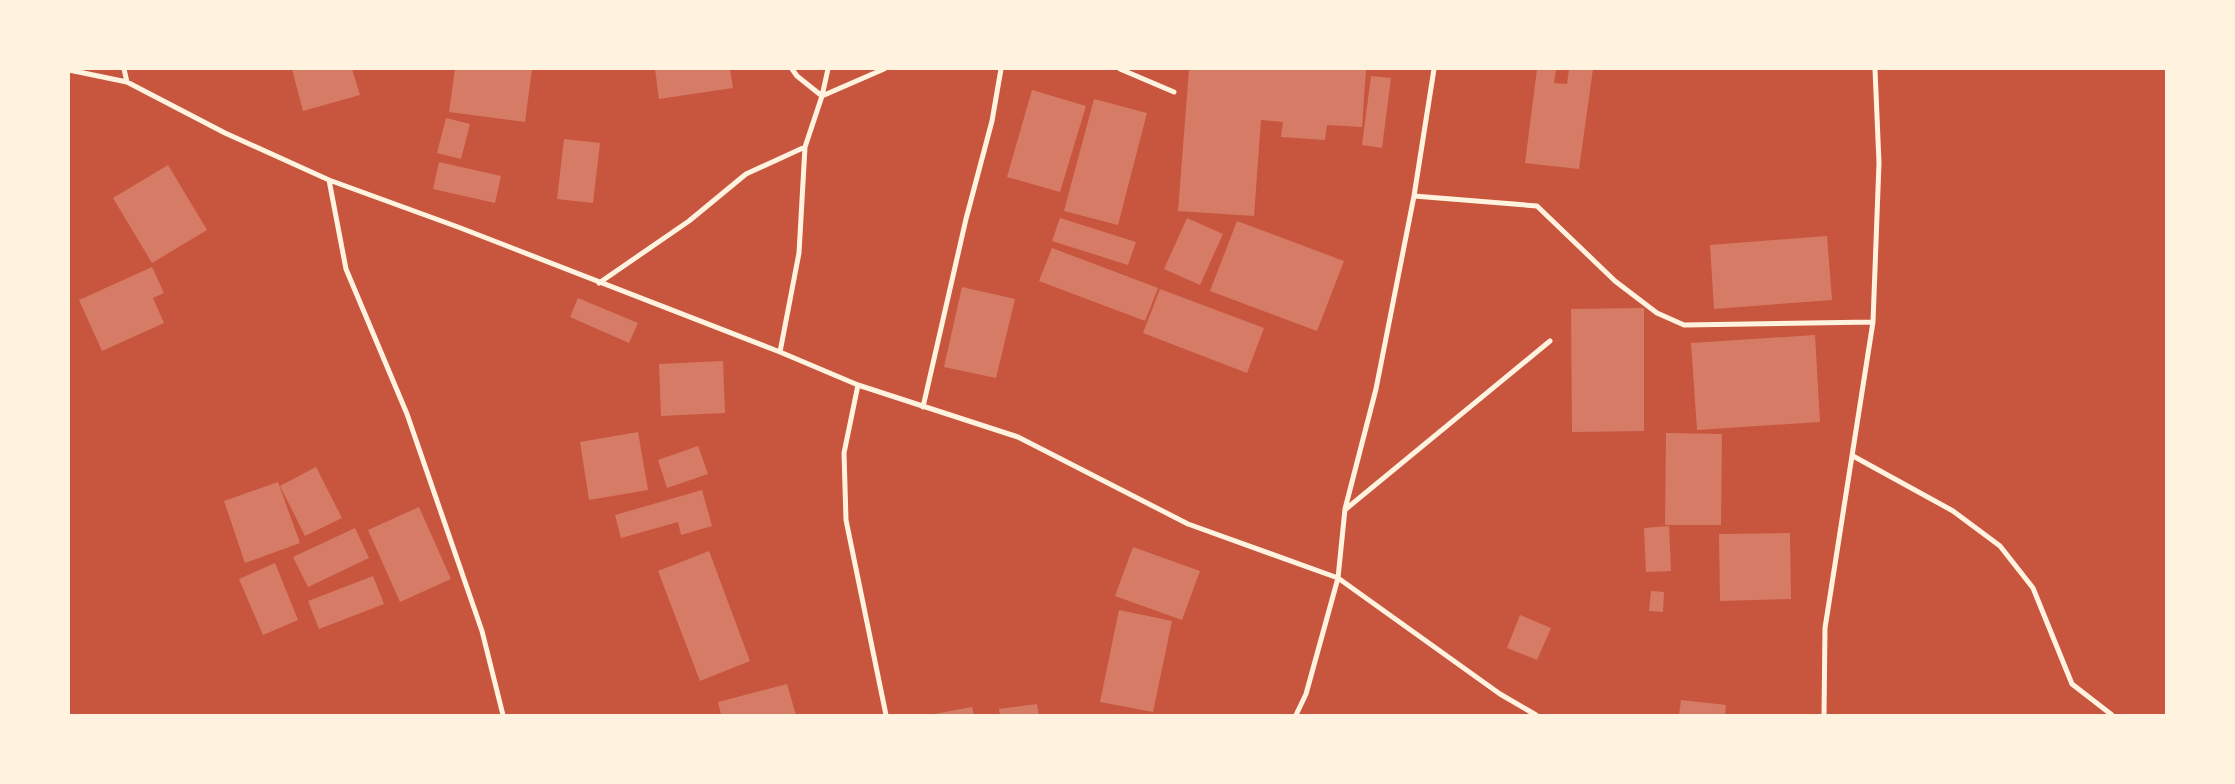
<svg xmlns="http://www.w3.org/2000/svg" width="2235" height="784" viewBox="0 0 2235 784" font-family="'Fira Sans Condensed',sans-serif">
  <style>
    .building { fill: #d67c66 }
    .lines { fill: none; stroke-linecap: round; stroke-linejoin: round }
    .minor { stroke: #fff3e0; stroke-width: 5 }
  </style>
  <rect width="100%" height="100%" fill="#c8553d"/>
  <path class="building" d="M 292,69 L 352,69 L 360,95 L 303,111 Z
    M 455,69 L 532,69 L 525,122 L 449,112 Z
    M 655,69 L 730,69 L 733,88 L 659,99 Z
    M 1189,69 L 1366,69 L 1362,127 L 1327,125 L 1325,140 L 1281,137 L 1283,122 L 1261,120 L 1254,216 L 1178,211 Z
    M 1537,69 L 1556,69 L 1554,83 L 1567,84 L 1569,69 L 1593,69 L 1579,169 L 1525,163 Z
    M 1371,76 L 1391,78 L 1382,148 L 1362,145 Z
    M 1032,90 L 1086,106 L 1060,192 L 1007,177 Z
    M 1094,99 L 1147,113 L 1118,225 L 1064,211 Z
    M 446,118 L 470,124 L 461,159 L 437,153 Z
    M 564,139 L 600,143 L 593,203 L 557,199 Z
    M 439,162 L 501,176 L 495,203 L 433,189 Z
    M 168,165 L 207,230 L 152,263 L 113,198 Z
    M 1060,218 L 1136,242 L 1128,265 L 1052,241 Z
    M 1187,218 L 1223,234 L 1200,285 L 1164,269 Z
    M 1237,221 L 1344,261 L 1317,331 L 1210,291 Z
    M 1827,236 L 1832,300 L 1714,309 L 1710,245 Z
    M 1052,248 L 1158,288 L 1145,321 L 1039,281 Z
    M 152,267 L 164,293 L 153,298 L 164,323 L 102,351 L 79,300 Z
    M 962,287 L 1015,299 L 996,378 L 944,367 Z
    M 1160,289 L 1264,328 L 1247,373 L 1143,333 Z
    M 578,298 L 638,323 L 629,343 L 570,317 Z
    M 1644,308 L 1644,431 L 1572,432 L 1571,309 Z
    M 1815,335 L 1820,422 L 1697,430 L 1691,343 Z
    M 723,361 L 725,413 L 661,416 L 659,364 Z
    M 638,432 L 648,490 L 589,500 L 580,442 Z
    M 1666,433 L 1722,434 L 1721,525 L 1665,525 Z
    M 698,446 L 708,474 L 667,488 L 658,460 Z
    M 316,467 L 342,518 L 305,536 L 280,486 Z
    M 278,482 L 300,543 L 245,563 L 224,501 Z
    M 702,490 L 712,526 L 681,535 L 678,522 L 621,538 L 615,515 Z
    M 419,507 L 451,579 L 400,602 L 368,530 Z
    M 1669,526 L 1671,571 L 1646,572 L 1644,528 Z
    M 355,528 L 369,558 L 308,587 L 293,557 Z
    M 1790,533 L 1791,599 L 1720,601 L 1719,534 Z
    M 1133,547 L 1200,571 L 1182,620 L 1115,596 Z
    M 709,551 L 750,661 L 700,681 L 658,571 Z
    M 275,563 L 298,620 L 263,635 L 239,579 Z
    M 373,576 L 384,604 L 319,629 L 308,601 Z
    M 1651,591 L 1664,592 L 1663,612 L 1649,611 Z
    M 1119,610 L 1172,621 L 1153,712 L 1100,702 Z
    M 1520,615 L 1551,628 L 1537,660 L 1507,648 Z
    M 787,684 L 796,715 L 721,715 L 718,702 Z
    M 1681,700 L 1726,705 L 1725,715 L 1679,715 Z
    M 1037,704 L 1039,715 L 1000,715 L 999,709 Z
    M 972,707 L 974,715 L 934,715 L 934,714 Z"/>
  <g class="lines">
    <path class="minor" d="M 124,69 L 127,82
      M 792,69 L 797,76 L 822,96 L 828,69
      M 1120,69 L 1174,92
      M 69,70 L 127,82 L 225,133 L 329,180 L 458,227 L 780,352 L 858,385 L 1018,437 L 1188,524 L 1338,578 L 1500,694 L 1536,715
      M 329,180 L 346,269 L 407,414 L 482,631 L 503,715
      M 1414,196 L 1537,206 L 1615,281 L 1657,313 L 1684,325 L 1873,322
      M 599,283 L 689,221 L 746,174 L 805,147
      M 780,352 L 799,253 L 805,147 L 822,96 L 884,69
      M 858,385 L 844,453 L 846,520 L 886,715
      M 923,407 L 966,219 L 992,121 L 1001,69
      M 1853,456 L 1953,511 L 2000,546 L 2033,588 L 2072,684 L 2112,715
      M 1346,509 L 1550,341
      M 1296,715 L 1306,694 L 1338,578 L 1345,509 L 1376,389 L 1414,196 L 1434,69
      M 1824,715 L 1825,628 L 1873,322 L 1879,163 L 1875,69"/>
  </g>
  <rect width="2235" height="784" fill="none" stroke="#fff3e0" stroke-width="140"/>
</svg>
